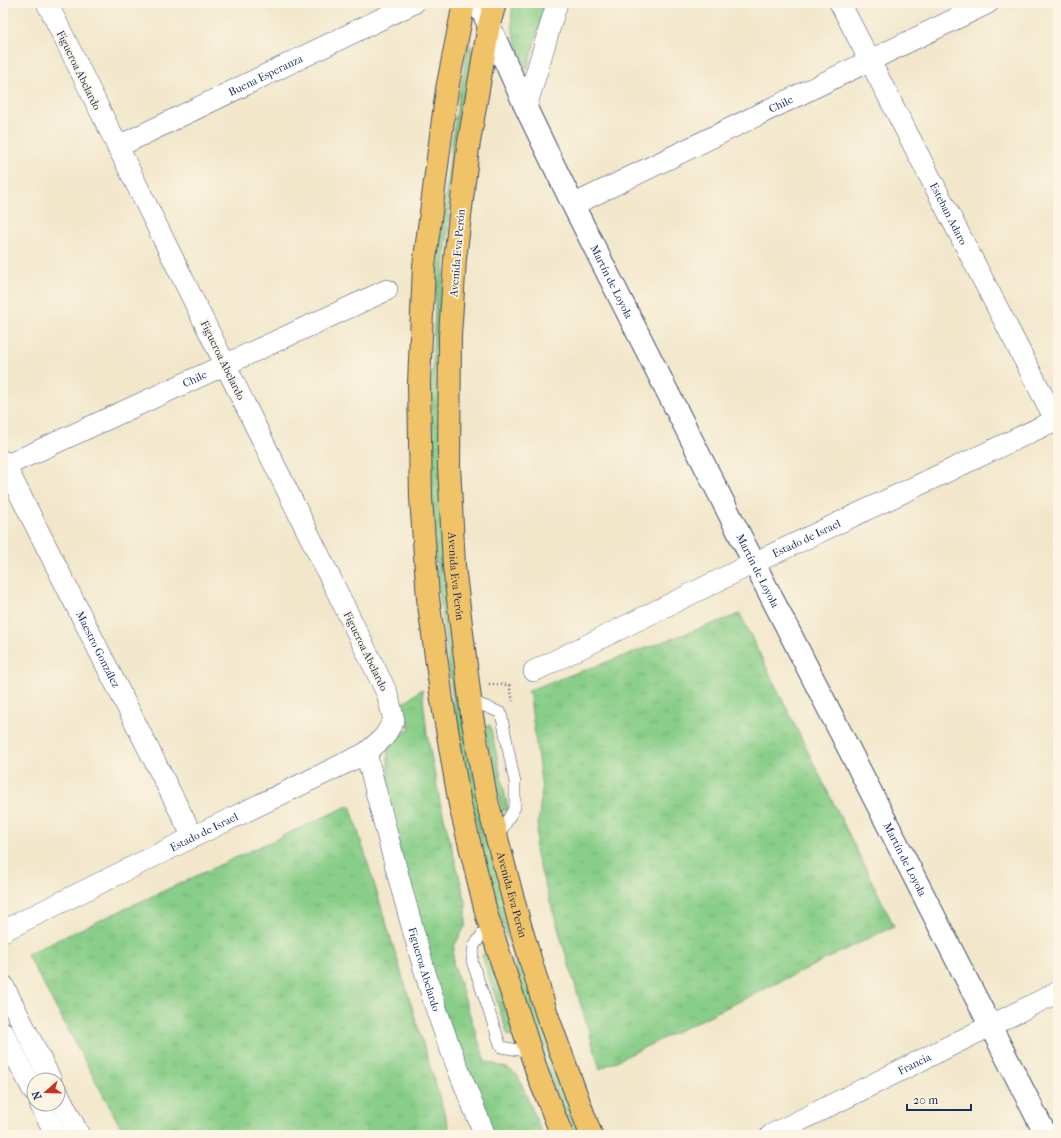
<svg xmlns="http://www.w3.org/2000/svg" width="1061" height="1138" viewBox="0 0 1061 1138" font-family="'IM FELL French Canon',serif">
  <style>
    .grass { fill: url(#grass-tufts); stroke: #527e73 }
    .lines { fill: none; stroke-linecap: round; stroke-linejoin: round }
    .service-casing { stroke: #3b4b6e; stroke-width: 12 }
    .minor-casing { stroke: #3b4b6e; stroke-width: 22 }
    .tertiary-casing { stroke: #3b4b6e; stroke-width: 24 }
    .primary-casing { stroke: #3b4b6e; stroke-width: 24 }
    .path { stroke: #3b4b6e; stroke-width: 2.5; stroke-dasharray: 1 3; stroke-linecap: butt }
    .service { stroke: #fff; stroke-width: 11 }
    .minor { stroke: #fff; stroke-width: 21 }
    .tertiary { stroke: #fff; stroke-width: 22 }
    .primary { stroke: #f1c369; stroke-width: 22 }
    .labels { text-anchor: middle; stroke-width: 3.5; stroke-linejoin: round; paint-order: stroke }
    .street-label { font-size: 11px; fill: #1b2f5e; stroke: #fcf5e5 }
  </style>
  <defs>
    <pattern id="grass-tufts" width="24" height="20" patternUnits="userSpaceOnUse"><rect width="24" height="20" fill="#89ce88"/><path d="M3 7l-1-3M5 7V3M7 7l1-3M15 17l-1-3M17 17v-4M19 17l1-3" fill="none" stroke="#76b178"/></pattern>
  </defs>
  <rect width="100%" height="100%" fill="#fcf5e5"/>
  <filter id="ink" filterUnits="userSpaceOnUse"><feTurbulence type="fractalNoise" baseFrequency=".025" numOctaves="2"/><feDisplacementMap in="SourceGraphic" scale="8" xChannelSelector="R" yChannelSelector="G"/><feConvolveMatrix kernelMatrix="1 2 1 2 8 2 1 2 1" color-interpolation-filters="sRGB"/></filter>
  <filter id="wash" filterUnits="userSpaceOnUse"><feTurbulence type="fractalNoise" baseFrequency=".012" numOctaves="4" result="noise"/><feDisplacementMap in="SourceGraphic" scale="16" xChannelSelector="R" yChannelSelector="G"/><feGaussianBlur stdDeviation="0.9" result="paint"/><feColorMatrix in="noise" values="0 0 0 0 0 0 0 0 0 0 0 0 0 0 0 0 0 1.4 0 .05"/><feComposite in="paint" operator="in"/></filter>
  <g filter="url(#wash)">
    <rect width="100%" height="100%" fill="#f2e7cb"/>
    <path class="grass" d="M 514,3 L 546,3 L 527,70 C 519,49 506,26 514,3 Z
      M 469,42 L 473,56 L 454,168 L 441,300 L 443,549 L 457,682 L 478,794 L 582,1135 L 572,1135 C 548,1077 529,1015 512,955 C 497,906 484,858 473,809 C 462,760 454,710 448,660 C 442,616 436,571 433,527 C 432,506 432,486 432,465 C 429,323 442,181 469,42 Z
      M 740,614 L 894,926 L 600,1069 L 535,851 L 542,789 L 529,690 Z
      M 422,689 L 427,734 L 440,802 L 466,903 L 466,925 L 454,946 L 453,963 L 485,1061 L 509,1069 L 518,1076 L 543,1135 L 492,1135 L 440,1001 L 388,805 L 388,740 L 410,729 L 402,704 Z
      M 490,725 L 508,809 L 502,811 L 484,726 Z
      M 350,805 L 451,1135 L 125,1135 L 27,954 Z
      M 489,953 L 515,1034 L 508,1036 L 482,955 Z"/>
  </g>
  <g filter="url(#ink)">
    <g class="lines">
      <defs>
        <path id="service" d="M 470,700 L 501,713 L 515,783 L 515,807 L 498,837
          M 489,924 L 474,946 L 472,961 L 501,1047 L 530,1052"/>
        <g id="minor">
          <path id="s1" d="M 840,3 L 1058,425"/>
          <path d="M 526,108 L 557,3"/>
          <path id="s2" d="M 117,147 L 414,3"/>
          <path id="s3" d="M 573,205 L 988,3"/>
          <path id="s4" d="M 3,461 L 193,837"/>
          <path id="s5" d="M 3,467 L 387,290"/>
          <path id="s6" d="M 534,671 L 754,563 L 1058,419"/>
          <path id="s7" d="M 366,753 C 388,837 409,922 435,1005 C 449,1049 467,1092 485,1135"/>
          <path id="s8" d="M 3,931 L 193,837 L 366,753 L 384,737 L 394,720 L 387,693 L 47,3"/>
          <path d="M 3,985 L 51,1080"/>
          <path d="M 3,1032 L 34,1092"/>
          <path d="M 58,1093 L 79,1135"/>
          <path d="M 40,1104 L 56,1135"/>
          <path id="s9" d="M 771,1135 L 1058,992"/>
        </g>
        <g id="tertiary">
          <path id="s10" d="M 478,3 L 489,25 L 526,108 L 573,205 L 754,563 L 1046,1135"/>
        </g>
        <g id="primary">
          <path d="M 464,3 L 447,89 L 424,266 L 419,383 L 421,498 L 428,598 L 442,700 L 460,805 L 487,916 L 538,1075 L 562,1135"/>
          <path id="s11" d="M 495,3 L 489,25 L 468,148 L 455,259 L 450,336 L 449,465 L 454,566 L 472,716 L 486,797 L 520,925 L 547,1015 L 591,1135"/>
        </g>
      </defs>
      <use href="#service" class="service-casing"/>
      <use href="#minor" class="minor-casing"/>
      <use href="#tertiary" class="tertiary-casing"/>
      <use href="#primary" class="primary-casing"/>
      <path class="path" d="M 489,684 L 509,685 L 513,701"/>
      <use href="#service" class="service"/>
      <use href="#minor" class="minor"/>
      <use href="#tertiary" class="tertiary"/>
      <use href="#primary" class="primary"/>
    </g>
  </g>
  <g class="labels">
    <g class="street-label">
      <text transform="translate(79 70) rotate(64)" y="4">Figueroa Abelardo</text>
      <text dy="4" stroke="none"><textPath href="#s2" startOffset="165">Buena Esperanza</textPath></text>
      <text dy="4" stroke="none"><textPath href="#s3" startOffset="231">Chile</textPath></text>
      <text dy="4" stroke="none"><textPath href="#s1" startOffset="237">Esteban Adaro</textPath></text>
      <text transform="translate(457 253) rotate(-85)" y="4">Avenida Eva Perón</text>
      <text dy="4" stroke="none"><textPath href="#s10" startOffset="309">Martín de Loyola</textPath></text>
      <text transform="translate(223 360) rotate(64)" y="4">Figueroa Abelardo</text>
      <text dy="4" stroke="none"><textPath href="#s5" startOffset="211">Chile</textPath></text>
      <text dy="4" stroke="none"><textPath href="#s6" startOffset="303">Estado de Israel</textPath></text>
      <text dy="4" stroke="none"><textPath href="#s10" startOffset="633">Martín de Loyola</textPath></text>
      <text dy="4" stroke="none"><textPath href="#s11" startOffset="577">Avenida Eva Perón</textPath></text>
      <text dy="4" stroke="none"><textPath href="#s4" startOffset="211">Maestro González</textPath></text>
      <text transform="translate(366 651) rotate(64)" y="4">Figueroa Abelardo</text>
      <text dy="4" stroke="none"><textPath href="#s8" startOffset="224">Estado de Israel</textPath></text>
      <text dy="4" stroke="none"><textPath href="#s10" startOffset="957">Martín de Loyola</textPath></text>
      <text dy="4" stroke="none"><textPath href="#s11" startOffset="901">Avenida Eva Perón</textPath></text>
      <text dy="4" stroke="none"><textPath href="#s7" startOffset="224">Figueroa Abelardo</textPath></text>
      <text dy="4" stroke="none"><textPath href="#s9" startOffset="160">Francia</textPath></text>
    </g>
  </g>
  <rect width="1061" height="1138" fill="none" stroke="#fcf5e5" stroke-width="16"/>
  <g transform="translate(46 1092) rotate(250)"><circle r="19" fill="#fcf5e5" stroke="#a2a6af"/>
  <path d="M0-3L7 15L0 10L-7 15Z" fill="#c8321e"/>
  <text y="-6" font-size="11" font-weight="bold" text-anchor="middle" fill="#1b2f5e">N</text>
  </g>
  <path d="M907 1104v6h64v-6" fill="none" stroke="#1b2f5e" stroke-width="2"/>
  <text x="913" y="1104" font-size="12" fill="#1b2f5e" stroke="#fcf5e5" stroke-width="3" paint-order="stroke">20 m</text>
</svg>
